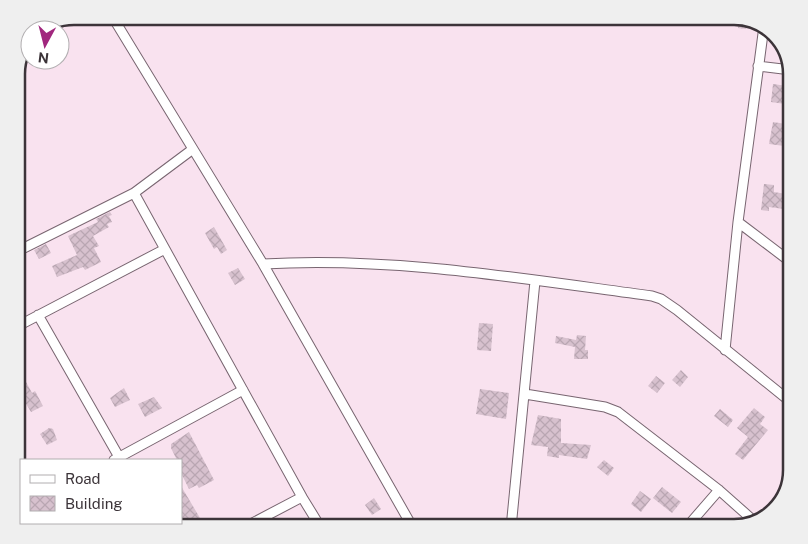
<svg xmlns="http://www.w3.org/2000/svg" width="808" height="544" viewBox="0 0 808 544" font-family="'Public Sans',sans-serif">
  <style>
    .building { fill: url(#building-cross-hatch) }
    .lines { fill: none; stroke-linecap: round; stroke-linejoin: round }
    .minor-casing { stroke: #786570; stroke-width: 11 }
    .minor { stroke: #fff; stroke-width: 9 }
    .rim { fill: none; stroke: #3c3439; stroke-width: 2.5 }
  </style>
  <defs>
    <pattern id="building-cross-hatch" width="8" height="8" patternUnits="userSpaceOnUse" patternTransform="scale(1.25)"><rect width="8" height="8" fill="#d7c1ce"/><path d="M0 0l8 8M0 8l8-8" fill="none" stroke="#b9a6b2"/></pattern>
  </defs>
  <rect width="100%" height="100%" fill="#f9e2ef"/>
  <path class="building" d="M 706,16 L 734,16 L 758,24 L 757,27 L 747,26 L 746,29 L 738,28 L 738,25 L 719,22 L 718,25 L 709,24 L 709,21 L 705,21 Z
    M 773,84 L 787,86 L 785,104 L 771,102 Z
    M 773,122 L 792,125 L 792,147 L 769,144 Z
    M 764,184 L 774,185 L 774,192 L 792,195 L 792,210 L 769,207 L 769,211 L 761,210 Z
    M 110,212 L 112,215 L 109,216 L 112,222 L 107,224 L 109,227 L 93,236 L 99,246 L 94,248 L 101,262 L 85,270 L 83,267 L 57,277 L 52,266 L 77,255 L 68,236 L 98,222 L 96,219 Z
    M 214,227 L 227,250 L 221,254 L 217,247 L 214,249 L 205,233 Z
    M 46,244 L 51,253 L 39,259 L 34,250 Z
    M 238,268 L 245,279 L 235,285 L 228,273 Z
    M 479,323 L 493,324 L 491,351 L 477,350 Z
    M 577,335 L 586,336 L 585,350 L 588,350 L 588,359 L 574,359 L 575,347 L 555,343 L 556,336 L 576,340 Z
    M 681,370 L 688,377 L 680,387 L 672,380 Z
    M 656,376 L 665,383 L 657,393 L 648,386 Z
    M 24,378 L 32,393 L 35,391 L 43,406 L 31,412 L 16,387 L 16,381 Z
    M 124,388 L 130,400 L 115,407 L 110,398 Z
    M 480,389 L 509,393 L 506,419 L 476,414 Z
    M 154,397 L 162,408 L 145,417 L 138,404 Z
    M 754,408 L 765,417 L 760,424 L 768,430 L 743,460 L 735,454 L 748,437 L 737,428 Z
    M 720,409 L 733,420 L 728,427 L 714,416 Z
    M 538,415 L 561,419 L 561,443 L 591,445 L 587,459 L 559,455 L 559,458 L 547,456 L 548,447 L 531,445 Z
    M 49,428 L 53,429 L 57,440 L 47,445 L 40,434 Z
    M 189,432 L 214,480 L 199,488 L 197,485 L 189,489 L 181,473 L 181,460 L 177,460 L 171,448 L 171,444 Z
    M 604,460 L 614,468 L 608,476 L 597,467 Z
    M 181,486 L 200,518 L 181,527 Z
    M 662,487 L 681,502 L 672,513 L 653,498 Z
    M 640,491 L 651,499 L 641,512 L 631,504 Z
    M 374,498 L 381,509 L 372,515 L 365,505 Z"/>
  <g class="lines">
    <defs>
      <path id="minor" d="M 112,16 L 263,264 L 413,528
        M 758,66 L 791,70
        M 134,193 L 302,497 L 243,528
        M 738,222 L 792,263
        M 16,252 L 134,193 L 193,149
        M 263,264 C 390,256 525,279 652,296 L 661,299 L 677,310 L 792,403
        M 38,315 L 119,457
        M 16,327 L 165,249
        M 725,350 L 738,222 L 764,26
        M 525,394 L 605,407 L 618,412 L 719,490 L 755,522
        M 114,460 L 243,390
        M 302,497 L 321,528
        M 511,528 L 535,281
        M 686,528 L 719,490"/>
    </defs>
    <use href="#minor" class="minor-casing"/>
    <use href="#minor" class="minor"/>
  </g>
  <path d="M0 0H808V544H0ZM74 25H734A49 49 0 0 1 783 74V470A49 49 0 0 1 734 519H74A49 49 0 0 1 25 470V74A49 49 0 0 1 74 25Z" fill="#efefef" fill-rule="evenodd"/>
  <path class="rim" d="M74 25H734A49 49 0 0 1 783 74V470A49 49 0 0 1 734 519H74A49 49 0 0 1 25 470V74A49 49 0 0 1 74 25Z"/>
  <rect x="20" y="459" width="162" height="65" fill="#ffffff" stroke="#b1aeb0"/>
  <rect x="30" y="475" width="25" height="8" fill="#ffffff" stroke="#b1aeb0"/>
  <text x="65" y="484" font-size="15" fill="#3c3439">Road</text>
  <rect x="30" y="496" width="25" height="15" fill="url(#building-cross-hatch)" stroke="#b1aeb0"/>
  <text x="65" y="509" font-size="15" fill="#3c3439">Building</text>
  <g transform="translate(45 45) rotate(187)"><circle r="24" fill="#ffffff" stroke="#b1aeb0"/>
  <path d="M0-4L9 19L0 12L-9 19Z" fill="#a1277e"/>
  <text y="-8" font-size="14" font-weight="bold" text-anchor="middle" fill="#3c3439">N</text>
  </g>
</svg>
